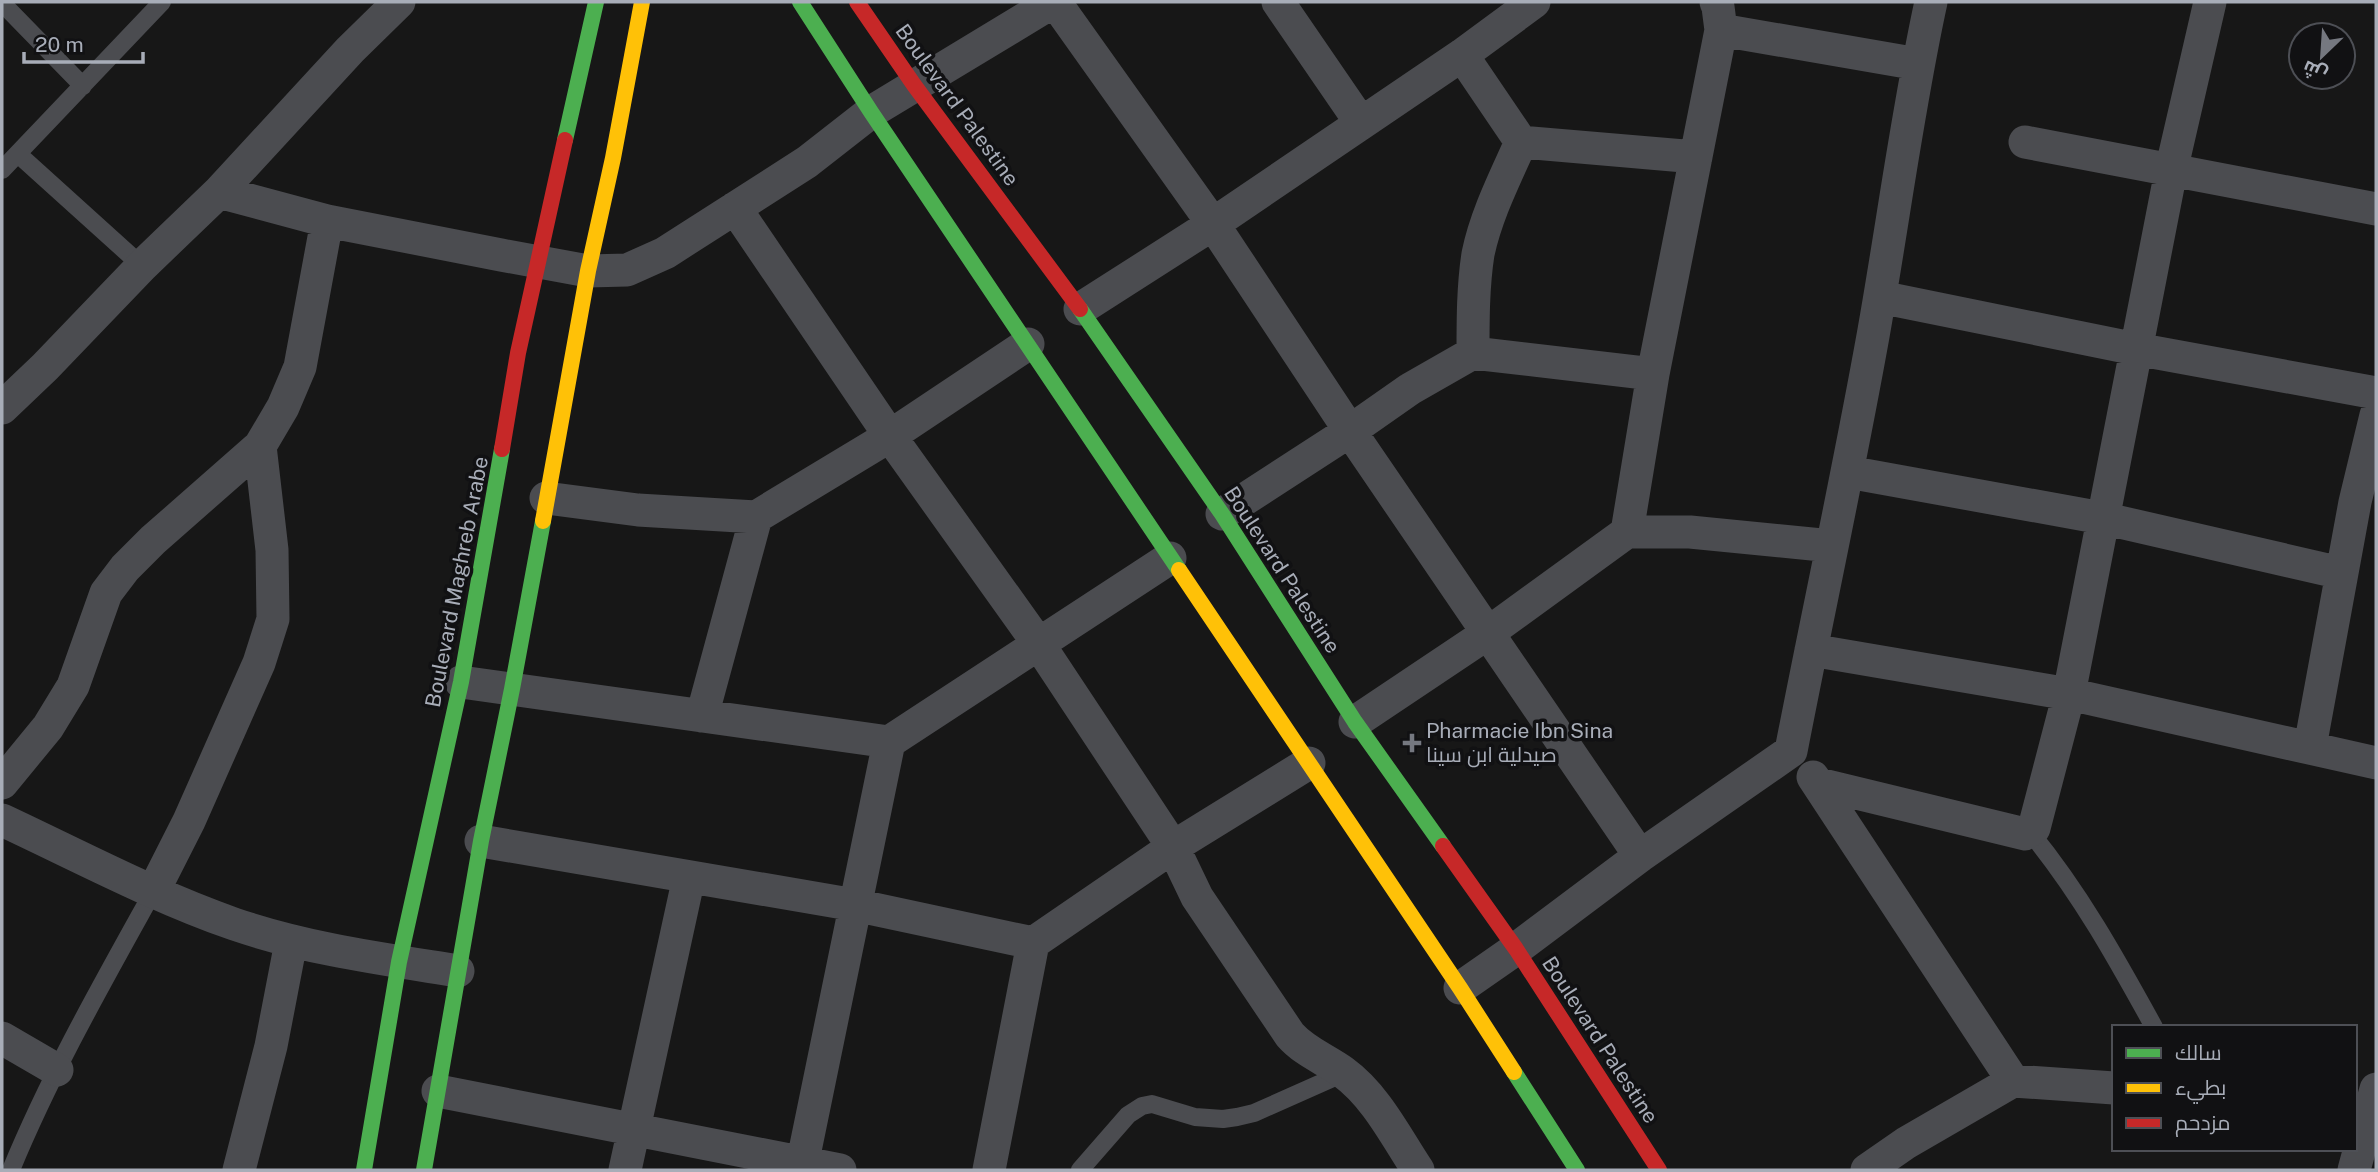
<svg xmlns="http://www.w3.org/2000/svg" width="2378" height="1172" viewBox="0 0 2378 1172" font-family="'Public Sans',Cairo,sans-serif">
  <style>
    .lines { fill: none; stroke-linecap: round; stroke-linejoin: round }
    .lane { stroke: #4b4c50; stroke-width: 18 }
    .street { stroke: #4b4c50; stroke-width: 33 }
    .fast { stroke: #4caf50; stroke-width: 16 }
    .slow { stroke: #ffc107; stroke-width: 16 }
    .jam { stroke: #c62828; stroke-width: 16 }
    .poi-dot { fill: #757880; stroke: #111113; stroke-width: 2.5 }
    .labels { text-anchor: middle; stroke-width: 7; stroke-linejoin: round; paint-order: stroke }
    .street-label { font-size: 21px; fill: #a8adb8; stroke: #111113 }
    .poi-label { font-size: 21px; fill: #a8adb8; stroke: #111113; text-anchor: start }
  </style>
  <rect width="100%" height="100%" fill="#171717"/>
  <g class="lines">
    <path class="lane" d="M 2,3 L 83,86
      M 18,154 L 142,266
      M 2,170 L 162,2
      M 2030,832 C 2080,893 2116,958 2154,1027
      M 11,1170 C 51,1073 103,982 154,890
      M 1080,1170 L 1128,1115 L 1142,1106 L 1152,1104 L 1195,1117 L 1223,1119 L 1237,1117 L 1254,1113 L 1344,1073"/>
    <path class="street" d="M 1055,2 L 1213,224 L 1350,431 L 1640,856
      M 1278,2 L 1361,123
      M 1716,2 L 1718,7 L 1721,30 L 1918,64
      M 1462,55 L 1521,142 L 1696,157
      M 2025,142 L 2376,209
      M 219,192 L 327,221 L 501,255 L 588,271 L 627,270 L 665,253 L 807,162 L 871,112 L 1053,2
      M 735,208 L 890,436 L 1038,643 L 1173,847 L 1197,897 L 1290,1035 C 1305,1052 1325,1059 1343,1072 C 1376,1096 1396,1137 1418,1170
      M 1880,297 L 2136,349 L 2376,393
      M 1080,309 L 1213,224 L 1462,55 L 1534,2
      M 1473,353 C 1473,320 1473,286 1478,254 C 1486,215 1505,178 1521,142
      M 2,408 L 45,367 L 142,266 L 219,192 L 350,50 L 399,2
      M 1848,472 L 2102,518 L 2341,573
      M 546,498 L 638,510 L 756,517 L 890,436 L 1028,344
      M 1222,514 L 1350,431 L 1410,389 L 1473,353 L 1653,374
      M 1627,532 L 1653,374 L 1721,30
      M 1811,650 L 2069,694 L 2376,763
      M 461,682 L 889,742 L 1170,558
      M 702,716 L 756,517
      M 1355,722 L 1488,633 L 1627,532 L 1690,532 L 1832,546
      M 2310,747 L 2355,502 L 2376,415
      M 1813,777 L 2013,1081
      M 2,783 L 48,727 L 73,686 L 106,593 L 125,568 L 153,540 L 260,446 L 283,407 L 300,367 L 327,221
      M 1819,784 L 2025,834 L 2034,828 L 2069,694 L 2171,171 L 2210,2
      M 2,820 C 77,855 156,897 234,924 C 307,949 383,959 458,971
      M 481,841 L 855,905 L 1033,943 L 1173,847 L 1309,763
      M 154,890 L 189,821 L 259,663 L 273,619 L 272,550 L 260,446
      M 1460,988 L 1516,949 L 1640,856 L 1791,751 C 1818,612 1848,475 1873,336 C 1893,224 1907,112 1931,2
      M 2,1038 L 57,1070
      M 438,1091 L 840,1170
      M 239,1170 L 271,1046 L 291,942
      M 625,1170 L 689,877
      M 801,1170 L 889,742
      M 989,1170 L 1033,943
      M 1867,1170 L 1906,1143 L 2013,1081 L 2114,1088
      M 2354,1170 L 2376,1089"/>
    <path class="fast" d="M 800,2 L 871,112 L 1179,570
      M 565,140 L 596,2
      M 1080,309 L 1222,514 L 1355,722 L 1443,846
      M 1514,1072 L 1577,1170
      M 364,1170 L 399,962 L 461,682 L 502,449
      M 424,1170 L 481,841 L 512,689 L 543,521"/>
    <path class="slow" d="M 543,521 L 588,271 L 613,158 L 642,2
      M 1179,570 L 1460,988 L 1514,1072"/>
    <path class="jam" d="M 857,2 L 914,85 L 1080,309
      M 502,449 L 518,353 L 565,140
      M 1443,846 L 1516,949 L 1659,1170"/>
  </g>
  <path class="poi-dot" d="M1408.5 732.5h7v7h7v7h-7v7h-7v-7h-7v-7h7z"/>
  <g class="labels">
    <g class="street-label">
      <text transform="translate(957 105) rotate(54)" y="7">Boulevard Palestine</text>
      <text transform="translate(1282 570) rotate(57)" y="7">Boulevard Palestine</text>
      <text transform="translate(457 582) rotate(-79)" y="7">Boulevard Maghreb Arabe</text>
      <text transform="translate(1600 1040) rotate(57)" y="7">Boulevard Palestine</text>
    </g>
    <g class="poi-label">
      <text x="1426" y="738">Pharmacie Ibn Sina<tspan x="1426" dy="24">صيدلية ابن سينا</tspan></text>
    </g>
  </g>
  <rect width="2378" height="1172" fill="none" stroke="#a8adb8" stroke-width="7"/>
  <rect x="2112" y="1025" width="245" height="126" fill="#111113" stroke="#4d4f55" stroke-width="2"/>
  <rect x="2126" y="1048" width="35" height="10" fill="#4caf50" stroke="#4d4f55" stroke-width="2"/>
  <text x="2175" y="1060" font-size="21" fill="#a8adb8">سالك</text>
  <rect x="2126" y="1083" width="35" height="10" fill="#ffc107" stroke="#4d4f55" stroke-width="2"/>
  <text x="2175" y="1095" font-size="21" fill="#a8adb8">بطيء</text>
  <rect x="2126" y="1118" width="35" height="10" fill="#c62828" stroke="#4d4f55" stroke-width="2"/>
  <text x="2175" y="1130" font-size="21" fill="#a8adb8">مزدحم</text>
  <g transform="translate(2322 56) rotate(205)"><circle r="33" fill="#111113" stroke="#4d4f55" stroke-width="2"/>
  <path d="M0-5L12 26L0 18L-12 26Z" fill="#757880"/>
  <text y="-10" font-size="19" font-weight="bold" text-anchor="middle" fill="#a8adb8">ش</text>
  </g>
  <path d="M24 52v10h119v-10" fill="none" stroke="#a8adb8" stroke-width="3.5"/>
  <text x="35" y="52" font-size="21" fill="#a8adb8" stroke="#111113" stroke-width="5" paint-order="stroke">20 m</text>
</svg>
